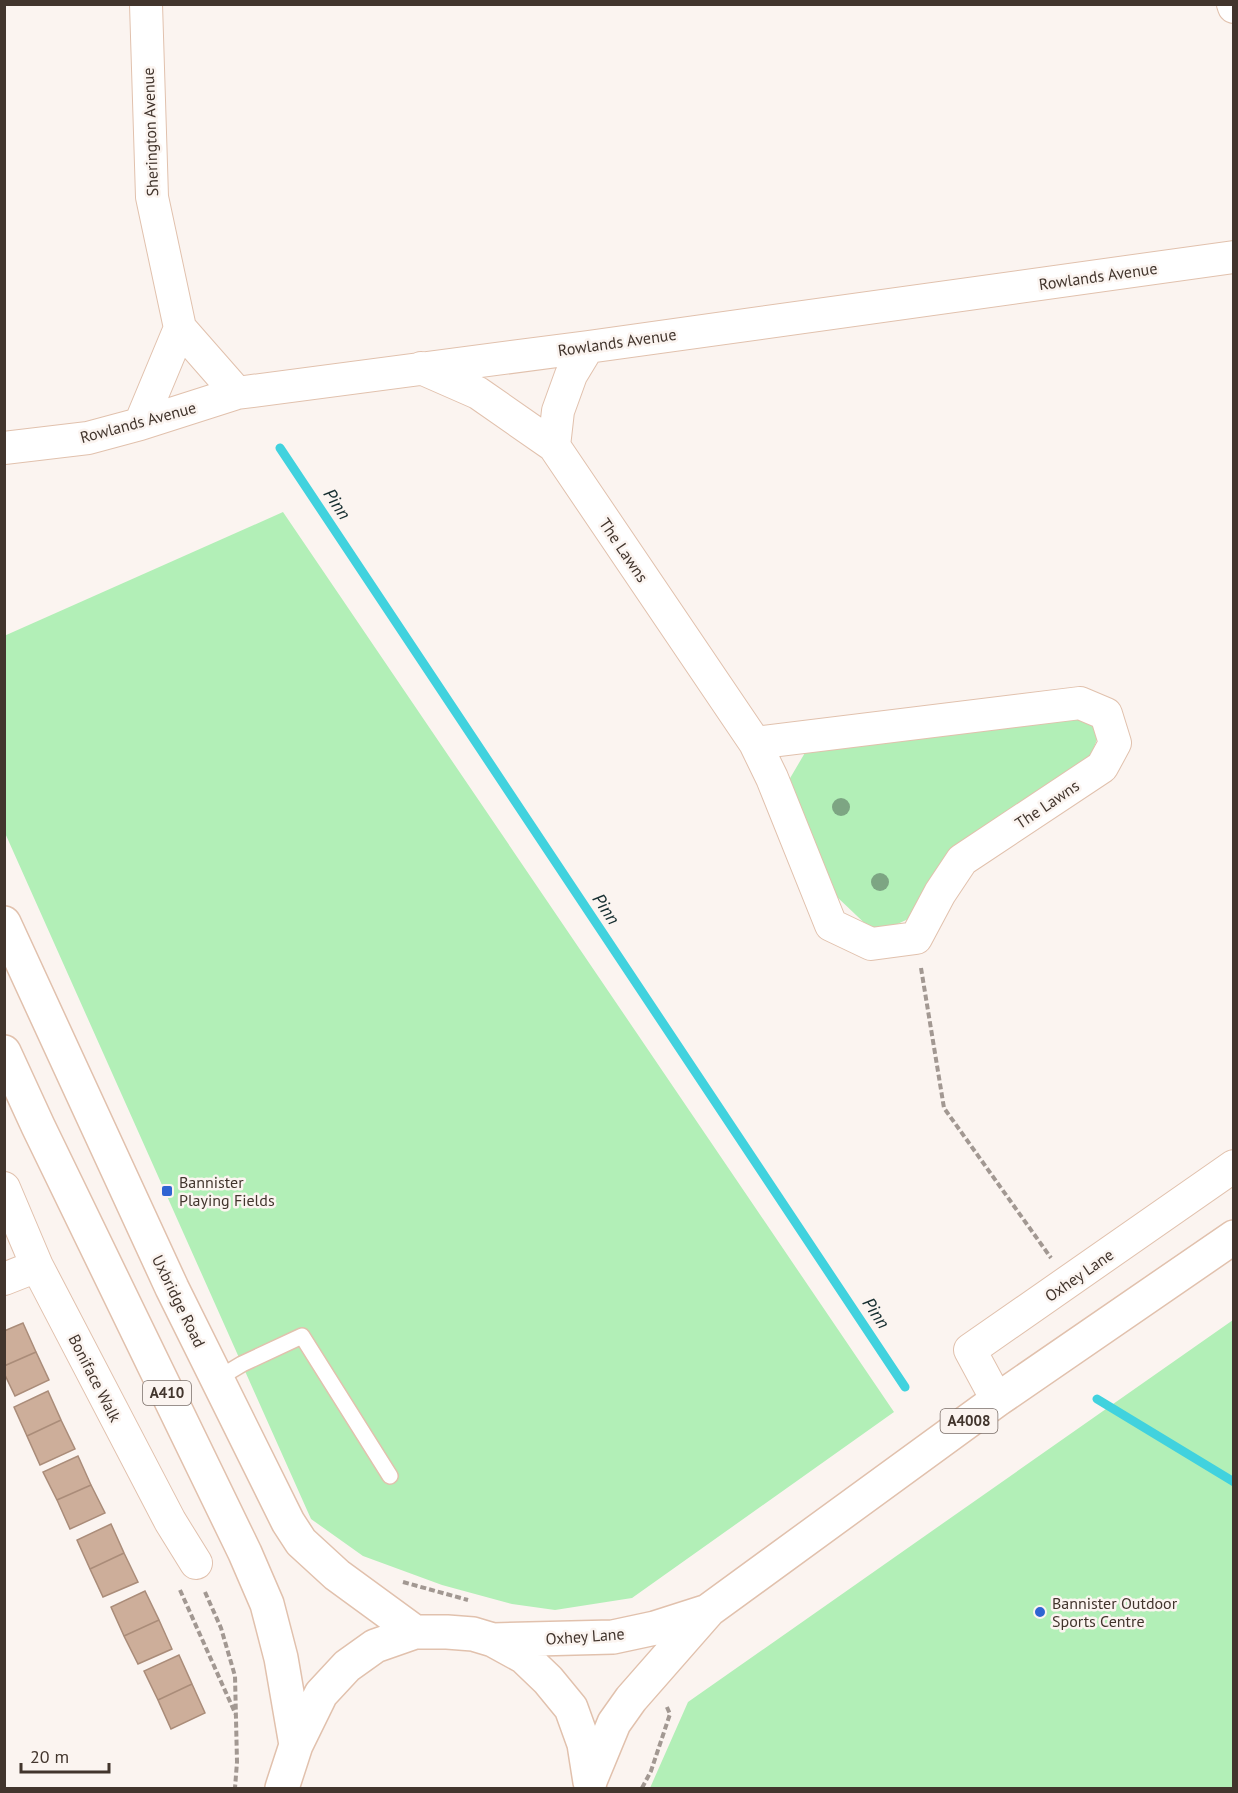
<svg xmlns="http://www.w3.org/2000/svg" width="1238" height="1793" viewBox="0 0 1238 1793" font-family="'PT Sans',sans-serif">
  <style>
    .green { fill: #b2efb7 }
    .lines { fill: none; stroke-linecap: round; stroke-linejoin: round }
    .stream { stroke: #41d2de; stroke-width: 9 }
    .building { fill: #cdae9a; stroke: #aa8c79; stroke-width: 1.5 }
    .lane-casing { stroke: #e1c1ad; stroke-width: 18 }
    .street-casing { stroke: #e1c1ad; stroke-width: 34 }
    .primary-casing { stroke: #e1c1ad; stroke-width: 36 }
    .path { stroke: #a29892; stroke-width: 4; stroke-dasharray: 6 3; stroke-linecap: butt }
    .lane { stroke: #fff; stroke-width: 15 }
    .street { stroke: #fff; stroke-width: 32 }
    .primary { stroke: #fff; stroke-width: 33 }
    .tree { fill: #7da583 }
    .poi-dot { fill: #2f64d2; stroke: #fbf4f0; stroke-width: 2 }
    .labels { text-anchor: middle; stroke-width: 5; stroke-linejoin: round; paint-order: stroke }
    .shield { fill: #fbf4f0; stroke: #7a6e68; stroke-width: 1.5 }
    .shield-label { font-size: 15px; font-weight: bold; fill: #42352d }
    .street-label { font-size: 16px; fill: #42352d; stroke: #fbf4f0 }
    .poi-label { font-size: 16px; fill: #42352d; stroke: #fbf4f0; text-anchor: start }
    .water-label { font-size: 18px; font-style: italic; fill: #162e30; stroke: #fbf4f0 }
  </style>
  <rect width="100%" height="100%" fill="#fbf4f0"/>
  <path class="green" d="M 283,512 L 894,1412 L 632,1598 L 555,1610 L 512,1604 L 442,1585 L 363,1556 L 311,1519 L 5,833 L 4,636 Z
    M 1076,716 L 1100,731 L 1088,764 L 919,914 L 876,934 L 836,896 L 789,780 L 806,751 Z
    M 1233,1320 L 1233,1788 L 650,1788 L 688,1702 Z"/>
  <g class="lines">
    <path class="stream" d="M 280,448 L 905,1387
      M 1097,1399 L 1234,1482"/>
  </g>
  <path class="building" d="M 23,1323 L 36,1352 L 4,1366 L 4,1331 Z
    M 36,1352 L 49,1380 L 15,1396 L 4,1373 L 4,1366 Z
    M 48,1391 L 61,1420 L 27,1436 L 14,1407 Z
    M 61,1420 L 75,1449 L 40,1465 L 27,1436 Z
    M 78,1456 L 91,1485 L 57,1500 L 43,1472 Z
    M 91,1485 L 105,1513 L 70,1529 L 57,1500 Z
    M 111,1524 L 124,1553 L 90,1569 L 77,1540 Z
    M 124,1553 L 138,1582 L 103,1597 L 90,1569 Z
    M 145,1591 L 159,1620 L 124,1636 L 111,1607 Z
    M 159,1620 L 172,1649 L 138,1664 L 124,1636 Z
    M 179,1655 L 192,1684 L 158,1700 L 144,1671 Z
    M 192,1684 L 205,1713 L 171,1729 L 158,1700 Z"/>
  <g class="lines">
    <defs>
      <path id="lane" d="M 217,1379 L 242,1364 L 302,1336 L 390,1476"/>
      <path id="street" d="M 146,4 L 152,197 L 180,328
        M 1233,4 L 1234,7
        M 421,368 L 478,393 L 554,446 L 755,743 L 1080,703 L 1106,714 L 1115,743 L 1102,767 L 962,860 L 940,893 L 916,938 L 871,944 L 831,925 L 772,778 L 755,743
        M 140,424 L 180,328 L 237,393
        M 554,446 L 558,411 L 571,375 L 588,347
        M 4,448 L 88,438 L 140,424 L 237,393 L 588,347 L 1234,257
        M 4,1188 L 37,1266 L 170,1521 L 196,1563
        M 4,1279 L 37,1266
        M 997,1400 L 970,1350 L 1234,1166"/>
      <path id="primary" d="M 4,923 L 172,1288 L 288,1522 L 301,1542 L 337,1575 L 415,1632
        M 4,1052 L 38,1126 L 245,1553 L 267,1604 L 281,1658 L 296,1745
        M 493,1640 L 613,1637 L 655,1628 L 705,1612
        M 590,1781 L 614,1723 L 631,1699 L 709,1610 L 997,1400 L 1234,1237
        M 282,1788 L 296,1745 L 321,1694 L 347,1666 L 375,1646 L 415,1632 L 447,1632 L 473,1634 L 493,1640 L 524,1657 L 548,1680 L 571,1708 L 584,1744 L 590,1782"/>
    </defs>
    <use href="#lane" class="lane-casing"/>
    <use href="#street" class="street-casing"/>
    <use href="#primary" class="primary-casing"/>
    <path class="path" d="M 921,968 L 944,1108 L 1051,1258
      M 403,1582 L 468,1600
      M 180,1590 L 236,1715
      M 205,1592 L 221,1628 L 235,1676 L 237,1762 L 235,1788
      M 642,1788 L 651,1771 L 670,1714 L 666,1705"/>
    <use href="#lane" class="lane"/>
    <use href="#street" class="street"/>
    <use href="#primary" class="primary"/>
  </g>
  <g class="tree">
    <circle cx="841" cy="807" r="9"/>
    <circle cx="880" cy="882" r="9"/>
  </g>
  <g class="poi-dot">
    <rect x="161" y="1185" width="12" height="12" rx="3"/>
    <circle cx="1040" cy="1612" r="6"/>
  </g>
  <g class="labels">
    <g class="shield">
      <rect x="143" y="1381" width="48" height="24" rx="4.5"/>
      <rect x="940.5" y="1409" width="57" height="24" rx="4.5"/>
    </g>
    <g class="shield-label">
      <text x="167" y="1398">A410</text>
      <text x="969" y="1426">A4008</text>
    </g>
    <g class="street-label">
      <text transform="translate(150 132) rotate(-92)" y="6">Sherington Avenue</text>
      <text transform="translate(1098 276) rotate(-8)" y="6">Rowlands Avenue</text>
      <text transform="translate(617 342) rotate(-8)" y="6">Rowlands Avenue</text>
      <text transform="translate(138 422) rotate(-15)" y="6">Rowlands Avenue</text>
      <text transform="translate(624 550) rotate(56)" y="6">The Lawns</text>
      <text transform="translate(1047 804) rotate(-34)" y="6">The Lawns</text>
      <text transform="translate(1079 1275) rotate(-35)" y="6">Oxhey Lane</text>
      <text transform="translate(179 1301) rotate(64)" y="6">Uxbridge Road</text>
      <text transform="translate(95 1378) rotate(63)" y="6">Boniface Walk</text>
      <text transform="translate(585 1636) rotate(-4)" y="6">Oxhey Lane</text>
    </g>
    <g class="poi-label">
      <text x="179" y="1188">Bannister<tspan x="179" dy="18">Playing Fields</tspan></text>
      <text x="1052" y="1609">Bannister Outdoor<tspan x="1052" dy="18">Sports Centre</tspan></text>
    </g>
    <g class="water-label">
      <text transform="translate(337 504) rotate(56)" y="6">Pinn</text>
      <text transform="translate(606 909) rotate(56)" y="6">Pinn</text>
      <text transform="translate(876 1313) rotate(56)" y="6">Pinn</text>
    </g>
  </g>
  <rect width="1238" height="1793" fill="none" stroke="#42352d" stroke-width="12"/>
  <path d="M21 1763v9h88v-9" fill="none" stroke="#42352d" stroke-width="3"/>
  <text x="30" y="1763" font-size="18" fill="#42352d" stroke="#fbf4f0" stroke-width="4.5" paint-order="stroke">20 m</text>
</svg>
